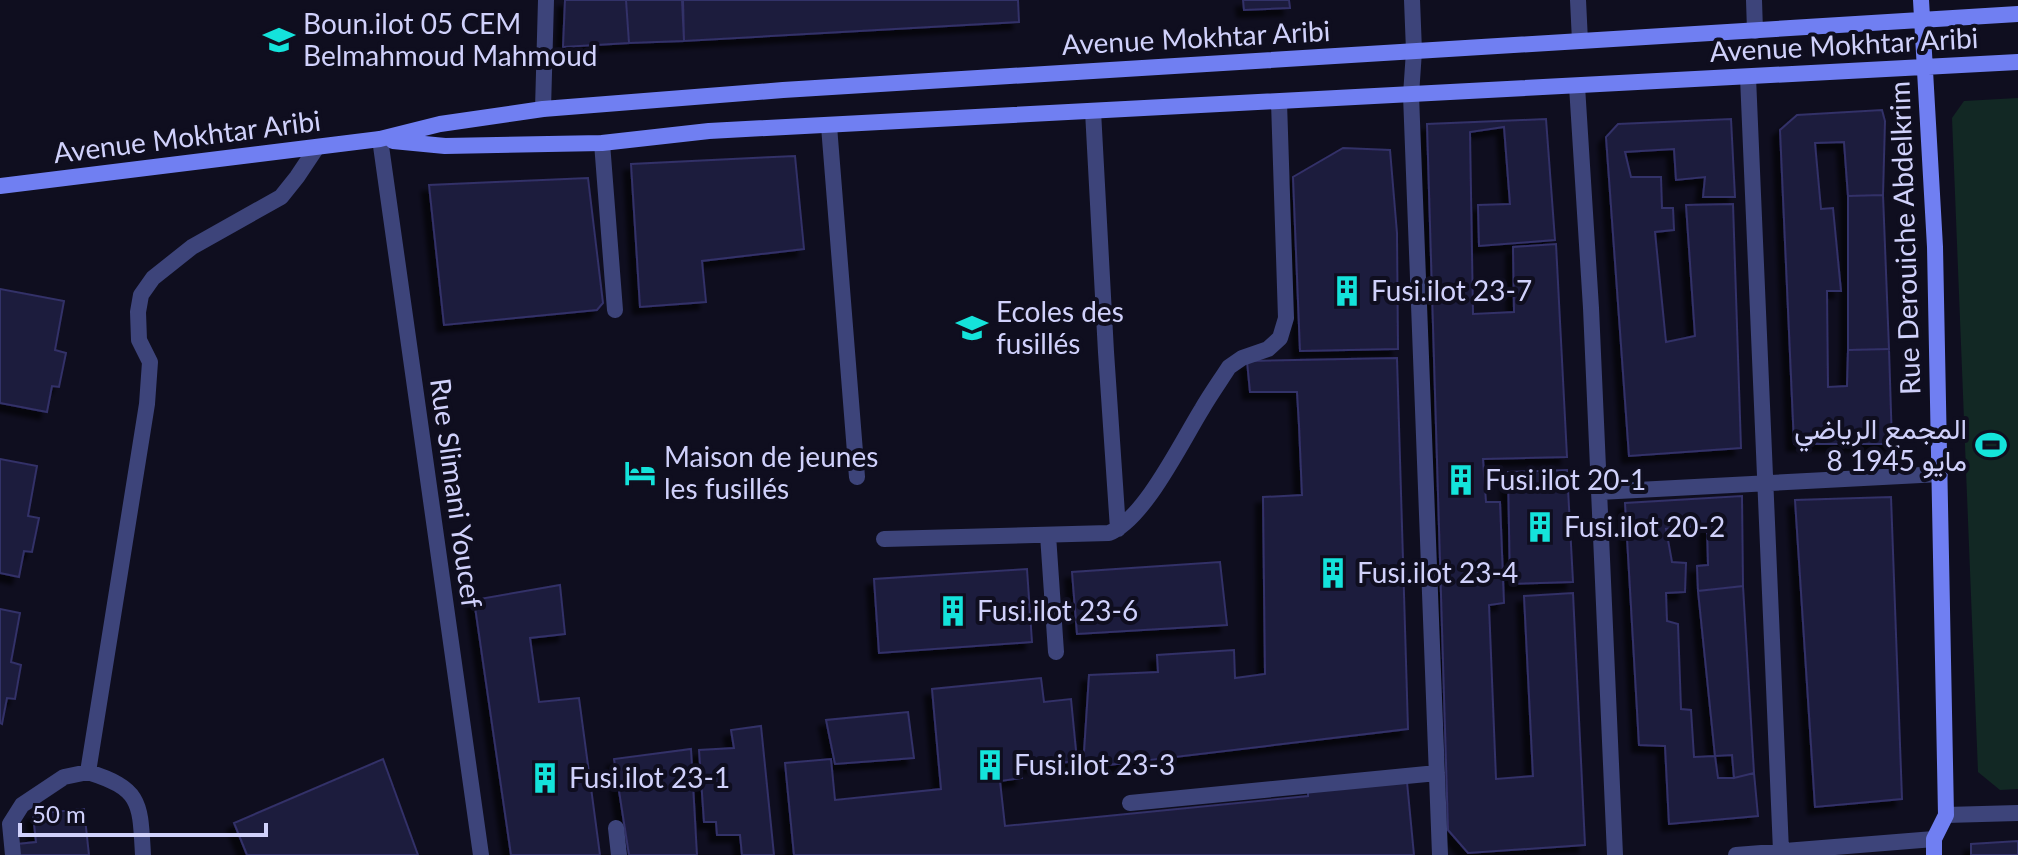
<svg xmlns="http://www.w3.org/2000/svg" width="2018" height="855" viewBox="0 0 2018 855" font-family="Lato,Vazirmatn,sans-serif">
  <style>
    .green { fill: #122824 }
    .building { fill: #1e1c3e; stroke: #333068; stroke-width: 2; filter: url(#shadow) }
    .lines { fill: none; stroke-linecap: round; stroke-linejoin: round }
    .street { stroke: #3d447a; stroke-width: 16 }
    .secondary { stroke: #707ff2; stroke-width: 16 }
    .labels { text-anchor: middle; stroke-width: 8; stroke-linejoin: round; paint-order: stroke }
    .poi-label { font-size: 28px; fill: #d0d1fb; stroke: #0f0e1f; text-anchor: start }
    .street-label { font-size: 28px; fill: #d0d1fb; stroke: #0f0e1f }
  </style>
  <defs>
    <filter id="shadow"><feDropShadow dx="-7" dy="7" stdDeviation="2" flood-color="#0009"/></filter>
  </defs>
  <rect width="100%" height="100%" fill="#0f0e1f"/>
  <path class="green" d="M 2018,98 L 2018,789 L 2000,790 L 1978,772 L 1952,118 L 1964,101 Z"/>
  <path class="building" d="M 565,0 L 626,0 L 629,43 L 563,47 Z
    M 626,0 L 682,0 L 684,41 L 629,43 Z
    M 683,0 L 1018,0 L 1019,22 L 684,41 Z
    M 1243,0 L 1289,0 L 1290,8 L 1244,10 Z
    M 1882,110 L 1885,121 L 1883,195 L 1848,196 L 1844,142 L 1815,143 L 1821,209 L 1833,208 L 1841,291 L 1827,291 L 1828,387 L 1847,386 L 1848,350 L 1889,349 L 1892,444 L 1794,444 L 1780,130 L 1797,115 Z
    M 1546,119 L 1555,240 L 1479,246 L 1478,205 L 1510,204 L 1504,127 L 1470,132 L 1473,314 L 1514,312 L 1513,247 L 1556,244 L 1567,457 L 1483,459 L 1486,502 L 1500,502 L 1504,603 L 1489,605 L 1496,779 L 1533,776 L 1524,596 L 1573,593 L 1585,845 L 1468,853 L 1448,830 L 1427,124 Z
    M 1731,119 L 1735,197 L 1703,197 L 1705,177 L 1676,180 L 1674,149 L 1625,152 L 1631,177 L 1661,177 L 1662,208 L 1673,208 L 1674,230 L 1655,232 L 1666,342 L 1695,336 L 1686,205 L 1733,204 L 1741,448 L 1629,456 L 1606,137 L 1618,124 Z
    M 1343,148 L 1390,150 L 1397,233 L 1398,349 L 1300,351 L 1293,177 Z
    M 795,156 L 804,249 L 702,261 L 706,302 L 640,307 L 631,164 Z
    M 588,178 L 603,303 L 597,310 L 444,325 L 429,185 Z
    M 1883,195 L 1889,349 L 1848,350 L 1848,196 Z
    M 0,289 L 64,301 L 55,350 L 66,353 L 59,387 L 52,386 L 47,412 L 0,403 Z
    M 1397,358 L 1408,729 L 1083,768 L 1089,675 L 1158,672 L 1157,655 L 1234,650 L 1235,678 L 1265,674 L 1263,497 L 1302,495 L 1299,425 L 1297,392 L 1250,392 L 1247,361 Z
    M 0,459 L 37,466 L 28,516 L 39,518 L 32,552 L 24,551 L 19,577 L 0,573 Z
    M 1567,470 L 1573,582 L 1510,584 L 1508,472 Z
    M 1742,496 L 1743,586 L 1698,591 L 1697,566 L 1708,565 L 1707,525 L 1666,529 L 1672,562 L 1686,563 L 1685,592 L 1666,593 L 1667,621 L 1678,624 L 1681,709 L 1691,710 L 1694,757 L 1715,756 L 1718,778 L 1734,778 L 1754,773 L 1758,816 L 1669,824 L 1665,746 L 1639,745 L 1625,503 Z
    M 1891,497 L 1902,799 L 1815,807 L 1795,500 Z
    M 1220,562 L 1227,625 L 1077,634 L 1072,572 Z
    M 1027,569 L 1032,642 L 879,653 L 874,579 Z
    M 560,585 L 565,634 L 530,638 L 539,702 L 579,698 L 600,855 L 511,855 L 474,600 Z
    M 1743,586 L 1754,773 L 1734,778 L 1732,755 L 1715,756 L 1698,591 Z
    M 0,609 L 20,613 L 11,662 L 21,665 L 15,699 L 7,698 L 2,724 L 0,723 Z
    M 1041,678 L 1044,702 L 1071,699 L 1077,761 L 1021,767 L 1022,778 L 1000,781 L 1005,826 L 1308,796 L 1308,791 L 1407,782 L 1414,855 L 794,855 L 785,763 L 831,759 L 835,800 L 941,789 L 932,689 Z
    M 908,712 L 914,758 L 835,764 L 826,720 Z
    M 761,726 L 774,855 L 742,855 L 740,835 L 717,835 L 716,822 L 704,822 L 699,750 L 734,748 L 731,730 Z
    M 691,749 L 697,855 L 629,855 L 614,759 Z
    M 383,759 L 418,855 L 247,855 L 234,823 Z
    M 84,809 L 89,855 L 19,855 L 17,844 L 36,842 L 33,814 Z
    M 2018,841 L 2018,855 L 1971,855 L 1971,844 Z"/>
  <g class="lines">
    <path class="street" d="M 1412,0 L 1414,51 L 1411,95 L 1440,855
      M 1578,0 L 1580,41
      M 1754,0 L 1755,31
      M 1748,77 L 1781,851
      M 1577,86 L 1591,308 L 1615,855
      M 543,109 L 546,0
      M 1093,111 L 1106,352 L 1118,529
      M 829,126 L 857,477
      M 380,139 L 481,855
      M 602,143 L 615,310
      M 1599,492 L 1940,474
      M 1048,535 L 1056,652
      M 884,539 L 1109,533 C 1144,520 1182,441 1202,409 C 1210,395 1220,381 1229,367 L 1242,358 L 1268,349 L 1280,338 L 1286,318 L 1279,102
      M 88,772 C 142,789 140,803 143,855
      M 1130,803 L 1437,773
      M 1946,815 L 2018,813
      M 616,828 L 619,855
      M 13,855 L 10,824 L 22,805 L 64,777 L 88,772 L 147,404 L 150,362 L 139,340 L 138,312 L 141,295 L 153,278 L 192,247 L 281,197 L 297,177 L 317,147
      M 1736,855 L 1934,839"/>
    <path class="secondary" d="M 1921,0 L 1935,247 L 1946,815 L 1934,839 L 1934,855
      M 393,141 L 445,146 L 602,143 L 709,131 L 2018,62
      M 0,186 L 380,139 L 440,124 L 543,109 L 783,90 L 2018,14"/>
  </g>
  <defs>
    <symbol id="school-bare" viewBox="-9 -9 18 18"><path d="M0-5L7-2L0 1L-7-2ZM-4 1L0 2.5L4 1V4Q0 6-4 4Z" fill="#14e3db" stroke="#0f0e1f" stroke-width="2.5" paint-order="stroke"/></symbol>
    <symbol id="building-bare" viewBox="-9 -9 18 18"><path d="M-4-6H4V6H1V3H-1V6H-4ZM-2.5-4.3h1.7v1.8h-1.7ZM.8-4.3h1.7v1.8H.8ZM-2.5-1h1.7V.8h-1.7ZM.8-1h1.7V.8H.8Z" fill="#14e3db" stroke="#0f0e1f" stroke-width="2.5" paint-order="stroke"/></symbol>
    <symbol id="stadium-bare" viewBox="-9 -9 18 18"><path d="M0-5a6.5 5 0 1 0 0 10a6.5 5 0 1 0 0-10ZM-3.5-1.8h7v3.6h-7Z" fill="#14e3db" stroke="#0f0e1f" stroke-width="2.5" paint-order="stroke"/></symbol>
    <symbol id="hotel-bare" viewBox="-9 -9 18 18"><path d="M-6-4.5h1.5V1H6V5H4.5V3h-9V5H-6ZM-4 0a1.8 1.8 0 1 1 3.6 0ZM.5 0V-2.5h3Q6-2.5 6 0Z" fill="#14e3db" stroke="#0f0e1f" stroke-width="2.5" paint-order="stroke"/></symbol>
  </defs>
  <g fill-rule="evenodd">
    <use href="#school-bare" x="257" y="18" width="44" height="44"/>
    <use href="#building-bare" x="1325" y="269" width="44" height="44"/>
    <use href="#school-bare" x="950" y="306" width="44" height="44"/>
    <use href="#stadium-bare" x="1969" y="423" width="44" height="44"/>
    <use href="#hotel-bare" x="618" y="451" width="44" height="44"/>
    <use href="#building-bare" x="1439" y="458" width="44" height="44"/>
    <use href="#building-bare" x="1518" y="505" width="44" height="44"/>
    <use href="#building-bare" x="1311" y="551" width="44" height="44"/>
    <use href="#building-bare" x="931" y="589" width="44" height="44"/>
    <use href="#building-bare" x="968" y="743" width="44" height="44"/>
    <use href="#building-bare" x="523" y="756" width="44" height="44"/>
  </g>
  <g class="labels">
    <g class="poi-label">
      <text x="303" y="34">Boun.ilot 05 CEM<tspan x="303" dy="32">Belmahmoud Mahmoud</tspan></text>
      <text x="1371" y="301">Fusi.ilot 23-7</text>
      <text x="996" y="322">Ecoles des<tspan x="996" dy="32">fusillés</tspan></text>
      <text x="1967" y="439" text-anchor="end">المجمع الرياضي<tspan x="1967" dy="32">8 مايو 1945</tspan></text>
      <text x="664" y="467">Maison de jeunes<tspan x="664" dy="32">les fusillés</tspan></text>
      <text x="1485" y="490">Fusi.ilot 20-1</text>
      <text x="1564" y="537">Fusi.ilot 20-2</text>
      <text x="1357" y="583">Fusi.ilot 23-4</text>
      <text x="977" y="621">Fusi.ilot 23-6</text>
      <text x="1014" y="775">Fusi.ilot 23-3</text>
      <text x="569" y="788">Fusi.ilot 23-1</text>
    </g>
    <g class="street-label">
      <text transform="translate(1196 38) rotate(-3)" y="10">Avenue Mokhtar Aribi</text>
      <text transform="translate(1844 45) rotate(-3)" y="10">Avenue Mokhtar Aribi</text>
      <text transform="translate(187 137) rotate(-7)" y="10">Avenue Mokhtar Aribi</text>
      <text transform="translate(1905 238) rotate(-92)" y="10">Rue Derouiche Abdelkrim</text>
      <text transform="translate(456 493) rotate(82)" y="10">Rue Slimani Youcef</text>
    </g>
  </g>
  <path d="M20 823v12h246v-12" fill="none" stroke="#d0d1fb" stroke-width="4"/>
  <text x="32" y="823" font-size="24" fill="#d0d1fb" stroke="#0f0e1f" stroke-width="6" paint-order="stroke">50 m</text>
</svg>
